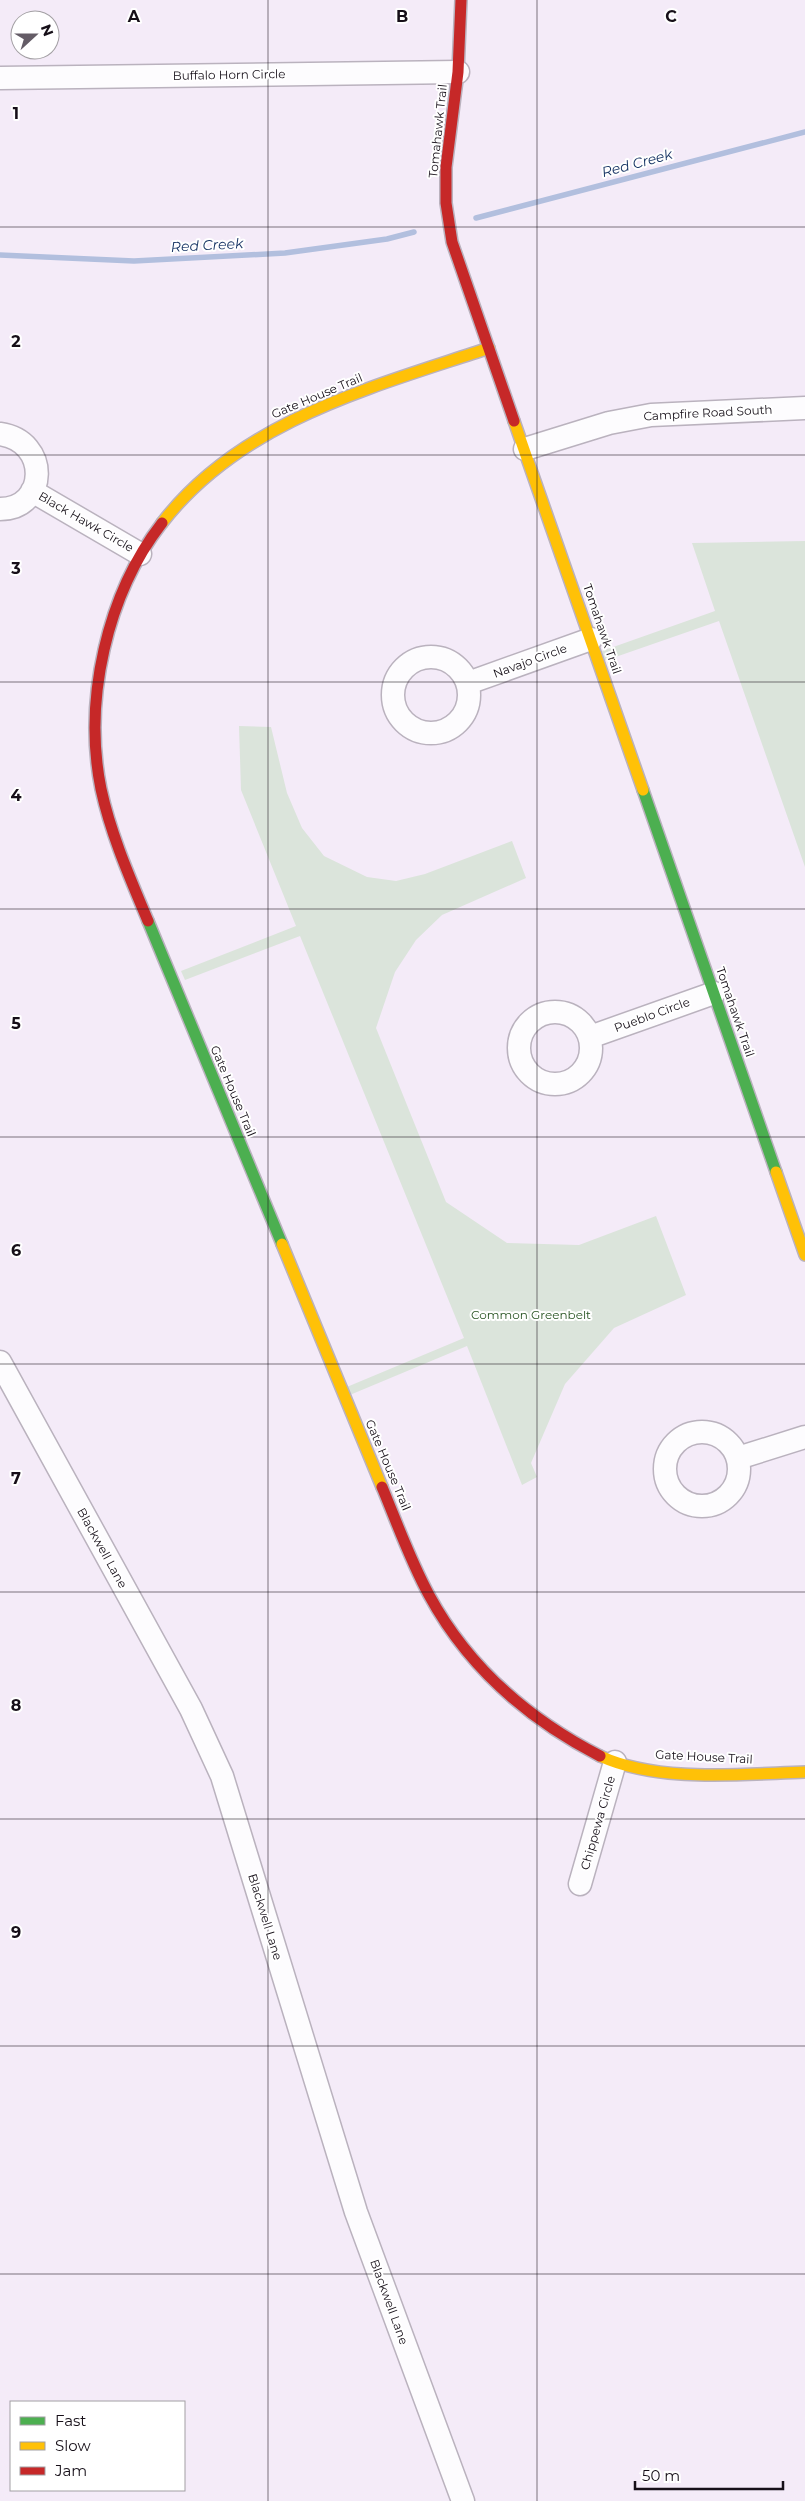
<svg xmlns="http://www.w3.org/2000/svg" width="805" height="2501" viewBox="0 0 805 2501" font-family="Montserrat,sans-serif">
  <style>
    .green { fill: #dbe4db }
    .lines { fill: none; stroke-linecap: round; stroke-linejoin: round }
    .stream { stroke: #b2bfde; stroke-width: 5.5 }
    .street-casing { stroke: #bab2be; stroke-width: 25 }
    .fast-casing { stroke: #bab2be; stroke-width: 14 }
    .slow-casing { stroke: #bab2be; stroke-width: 14 }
    .jam-casing { stroke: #bab2be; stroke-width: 14 }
    .street { stroke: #fdfcfe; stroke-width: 22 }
    .fast { stroke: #4caf50; stroke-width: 11 }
    .slow { stroke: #ffc107; stroke-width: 11 }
    .jam { stroke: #c62828; stroke-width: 11 }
    .grid { fill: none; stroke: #160f18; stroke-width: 1; stroke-opacity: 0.55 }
    .labels { text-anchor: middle; stroke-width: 4; stroke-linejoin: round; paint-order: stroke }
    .street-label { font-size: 12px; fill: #160f18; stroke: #fff }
    .park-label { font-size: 12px; fill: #275321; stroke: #fff }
    .water-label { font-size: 14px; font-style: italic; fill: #173464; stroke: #fff }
    .grid-label { font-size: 16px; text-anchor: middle; font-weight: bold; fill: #160f18; stroke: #fff; stroke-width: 4; stroke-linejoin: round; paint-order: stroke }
  </style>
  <rect width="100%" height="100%" fill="#f4ebf8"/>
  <path class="green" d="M 805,541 L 805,867 L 719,621 L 604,661 L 602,651 L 715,611 L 692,543 Z
    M 239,726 L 271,727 L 287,793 L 302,828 L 324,856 L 367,877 L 396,881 L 425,874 L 512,841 L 526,878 L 442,915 L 416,940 L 395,972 L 376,1028 L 446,1202 L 507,1243 L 579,1245 L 656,1216 L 686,1295 L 614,1328 L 565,1384 L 531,1463 L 537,1477 L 522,1485 L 467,1346 L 345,1397 L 342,1389 L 464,1338 L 300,936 L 185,980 L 181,971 L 296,926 L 241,790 Z"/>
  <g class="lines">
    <path class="stream" d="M 476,218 L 805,132
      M 0,255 L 134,261 L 285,253 L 387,239 L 414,232"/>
    <defs>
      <path id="street" d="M 0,78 L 458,72
        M 0,434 C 50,441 48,509 0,509
        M 525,449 L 609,423 L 651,415 L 805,408
        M 32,491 L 140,554
        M393 695a38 38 0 1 1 76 0a38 38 0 1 1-76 0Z
        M 468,683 L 591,639
        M519 1048a36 36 0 1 1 72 0a36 36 0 1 1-72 0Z
        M 590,1037 L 714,993
        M 0,1362 L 191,1709 L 222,1776 L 356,2212 L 463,2501
        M665 1469a37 37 0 1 1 74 0a37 37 0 1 1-74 0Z
        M 738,1458 L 805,1437
        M 580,1884 L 615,1762"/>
      <path id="fast" d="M 643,790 L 776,1172
        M 148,921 L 282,1244"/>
      <path id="slow" d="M 514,421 L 643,790
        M 162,523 C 241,420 373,387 489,348
        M 776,1172 L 805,1255
        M 282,1244 L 382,1487
        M 600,1756 C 658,1783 742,1774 805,1772"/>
      <path id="jam" d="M 461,0 L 458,72 L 446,167 L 446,203 L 452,242 L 514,421
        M 148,921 C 130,878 111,835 101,789 C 83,700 107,594 162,523
        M 382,1487 C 397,1523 410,1560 429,1595 C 468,1667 528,1719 600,1756"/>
    </defs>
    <use href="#street" class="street-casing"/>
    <use href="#fast" class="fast-casing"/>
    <use href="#slow" class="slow-casing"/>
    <use href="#jam" class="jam-casing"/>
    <use href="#street" class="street"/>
    <use href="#fast" class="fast"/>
    <use href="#slow" class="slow"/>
    <use href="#jam" class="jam"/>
  </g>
  <path class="grid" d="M 268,0 L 268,2501M 537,0 L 537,2501M 0,227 L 805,227M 0,455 L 805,455M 0,682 L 805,682M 0,909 L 805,909M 0,1137 L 805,1137M 0,1364 L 805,1364M 0,1592 L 805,1592M 0,1819 L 805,1819M 0,2046 L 805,2046M 0,2274 L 805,2274"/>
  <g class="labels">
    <g class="street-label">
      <text transform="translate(229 75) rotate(-1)" y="4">Buffalo Horn Circle</text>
      <text transform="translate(438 131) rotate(-84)" y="4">Tomahawk Trail</text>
      <text transform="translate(317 396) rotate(-23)" y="4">Gate House Trail</text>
      <text transform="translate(708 413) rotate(-3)" y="4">Campfire Road South</text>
      <text transform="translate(86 522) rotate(30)" y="4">Black Hawk Circle</text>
      <text transform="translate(602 629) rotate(71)" y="4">Tomahawk Trail</text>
      <text transform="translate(530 661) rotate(-20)" y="4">Navajo Circle</text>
      <text transform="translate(735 1012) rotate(71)" y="4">Tomahawk Trail</text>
      <text transform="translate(652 1015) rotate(-20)" y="4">Pueblo Circle</text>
      <text transform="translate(233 1091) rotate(67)" y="4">Gate House Trail</text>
      <text transform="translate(388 1465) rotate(67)" y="4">Gate House Trail</text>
      <text transform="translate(102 1548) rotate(61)" y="4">Blackwell Lane</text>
      <text transform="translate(704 1757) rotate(3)" y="4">Gate House Trail</text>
      <text transform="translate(598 1823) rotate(-74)" y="4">Chippewa Circle</text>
      <text transform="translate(265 1917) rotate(73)" y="4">Blackwell Lane</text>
      <text transform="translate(389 2302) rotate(70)" y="4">Blackwell Lane</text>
    </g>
    <g class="park-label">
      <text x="531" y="1319">Common Greenbelt</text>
    </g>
    <g class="water-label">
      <text transform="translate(637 163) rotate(-15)" y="5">Red Creek</text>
      <text transform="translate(207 245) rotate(-3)" y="5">Red Creek</text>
    </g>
  </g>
  <g class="grid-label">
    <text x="134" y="22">A</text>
    <text x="402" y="22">B</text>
    <text x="671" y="22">C</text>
    <text x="16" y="119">1</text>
    <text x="16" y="347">2</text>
    <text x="16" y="574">3</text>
    <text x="16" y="801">4</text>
    <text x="16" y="1029">5</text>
    <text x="16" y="1256">6</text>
    <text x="16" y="1484">7</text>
    <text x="16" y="1711">8</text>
    <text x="16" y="1938">9</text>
  </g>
  <rect x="10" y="2401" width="175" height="90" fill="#ffffff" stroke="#a29fa3"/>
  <rect x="20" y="2417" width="25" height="8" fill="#4caf50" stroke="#a29fa3"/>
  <text x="55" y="2426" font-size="15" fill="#160f18">Fast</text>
  <rect x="20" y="2442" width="25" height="8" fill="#ffc107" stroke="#a29fa3"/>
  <text x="55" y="2451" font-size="15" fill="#160f18">Slow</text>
  <rect x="20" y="2467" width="25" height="8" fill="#c62828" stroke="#a29fa3"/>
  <text x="55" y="2476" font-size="15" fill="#160f18">Jam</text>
  <g transform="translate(35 35) rotate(69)"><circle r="24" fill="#ffffff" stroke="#a29fa3"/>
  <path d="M0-4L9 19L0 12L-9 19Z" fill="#645c66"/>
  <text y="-8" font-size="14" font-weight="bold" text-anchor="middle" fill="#160f18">N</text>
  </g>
  <path d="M635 2481v8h148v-8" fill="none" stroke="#160f18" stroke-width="2.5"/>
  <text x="642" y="2481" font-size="15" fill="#160f18" stroke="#ffffff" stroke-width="4" paint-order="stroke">50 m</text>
</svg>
